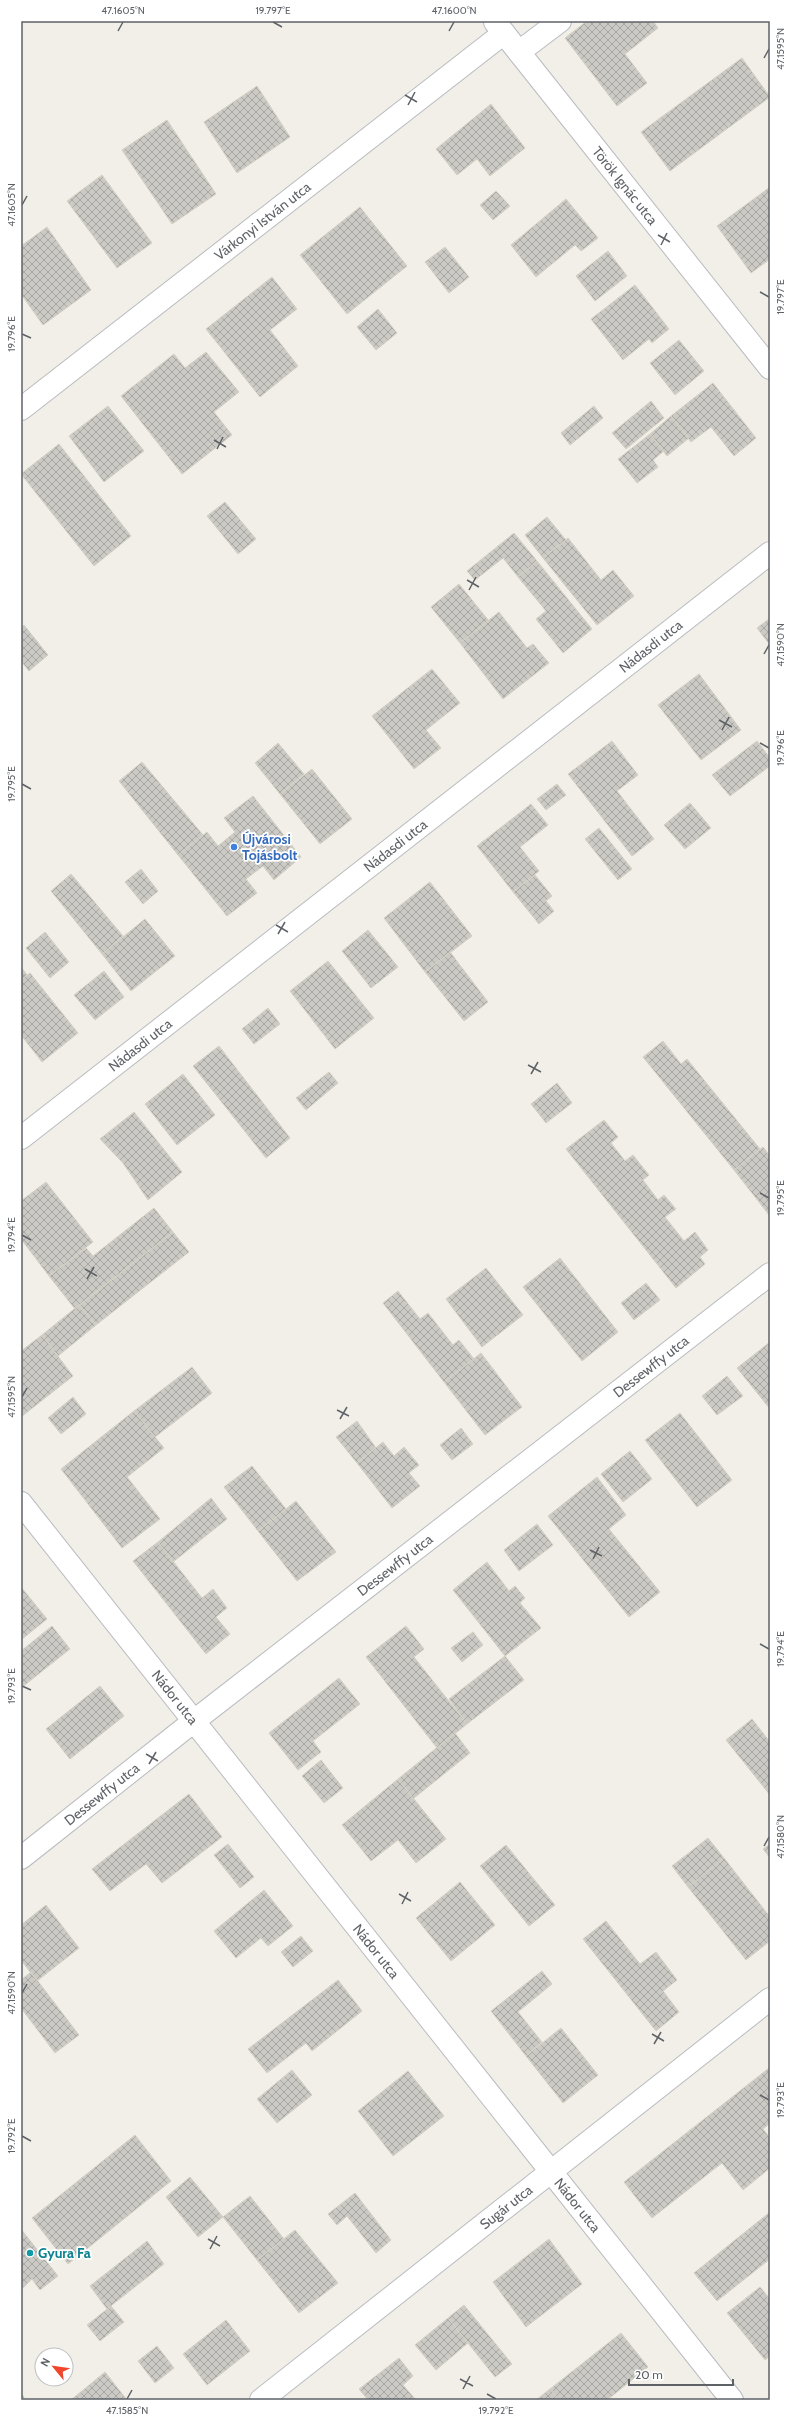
<svg xmlns="http://www.w3.org/2000/svg" width="791" height="2421" viewBox="0 0 791 2421" font-family="Cabin,sans-serif">
  <style>
    .building { fill: url(#building-cross-hatch); stroke: #d6d1c4 }
    .lines { fill: none; stroke-linecap: round; stroke-linejoin: round }
    .minor-casing { stroke: #b9bcc0; stroke-width: 24 }
    .path { stroke: #9bcaab; stroke-width: 2.5; stroke-dasharray: 4 2; stroke-linecap: butt }
    .minor { stroke: #fff; stroke-width: 22 }
    .ticks { fill: none; stroke: #5e6267; stroke-width: 1.5 }
    .shop-dot { fill: #3f7fe0; stroke: #fff; stroke-width: 1.5 }
    .culture-dot { fill: #0f9aa8; stroke: #fff; stroke-width: 1.5 }
    .labels { text-anchor: middle; stroke-width: 3.5; stroke-linejoin: round; paint-order: stroke }
    .street-label { font-size: 14px; fill: #5e6267; stroke: #fff }
    .shop-label { font-size: 14px; font-weight: bold; fill: #366cbe; stroke: #fff; text-anchor: start }
    .culture-label { font-size: 14px; font-weight: bold; fill: #0d838f; stroke: #fff; text-anchor: start }
    .neatline { fill: none; stroke: #5e6267; stroke-width: 1.5 }
    .ticks-label { font-size: 10px; text-anchor: middle; fill: #5e6267 }
  </style>
  <defs>
    <pattern id="building-cross-hatch" width="8" height="8" patternUnits="userSpaceOnUse"><rect width="8" height="8" fill="#cccac4"/><path d="M0 0l8 8M0 8l8-8" fill="none" stroke="#a9a7a3"/></pattern>
  </defs>
  <rect width="100%" height="100%" fill="#f1efe7"/>
  <path class="building" d="M 587,21 L 653,21 L 658,28 L 625,54 L 647,83 L 617,106 L 565,38 Z
    M 742,58 L 770,97 L 670,171 L 641,132 Z
    M 257,86 L 290,137 L 237,173 L 204,122 Z
    M 491,104 L 525,148 L 490,176 L 477,159 L 457,175 L 436,149 Z
    M 167,120 L 216,194 L 172,224 L 122,150 Z
    M 102,175 L 152,243 L 117,268 L 67,201 Z
    M 770,187 L 770,259 L 751,273 L 717,226 Z
    M 496,191 L 510,206 L 493,220 L 480,205 Z
    M 566,199 L 598,238 L 581,251 L 575,245 L 536,277 L 511,245 Z
    M 360,207 L 407,266 L 347,314 L 300,255 Z
    M 47,227 L 91,290 L 43,325 L 21,294 L 21,246 Z
    M 445,247 L 469,277 L 449,293 L 425,262 Z
    M 608,251 L 627,276 L 595,301 L 576,276 Z
    M 272,277 L 297,309 L 270,330 L 298,366 L 260,397 L 206,329 Z
    M 635,285 L 669,329 L 652,343 L 649,339 L 623,360 L 591,319 Z
    M 378,309 L 397,333 L 376,350 L 357,327 Z
    M 679,340 L 704,371 L 675,395 L 650,363 Z
    M 206,352 L 239,392 L 214,412 L 232,435 L 182,474 L 121,396 L 174,354 L 185,368 Z
    M 713,383 L 756,438 L 734,456 L 711,427 L 691,442 L 671,416 Z
    M 651,401 L 664,418 L 626,449 L 612,433 Z
    M 108,406 L 144,451 L 104,482 L 69,436 Z
    M 594,406 L 603,418 L 570,445 L 561,433 Z
    M 671,416 L 689,438 L 667,456 L 650,434 Z
    M 650,434 L 664,451 L 653,460 L 658,467 L 637,483 L 618,459 Z
    M 59,444 L 131,536 L 94,566 L 21,474 Z
    M 225,502 L 256,539 L 238,554 L 207,516 Z
    M 547,517 L 566,540 L 543,558 L 525,535 Z
    M 514,533 L 537,561 L 518,577 L 503,558 L 475,580 L 467,571 Z
    M 568,538 L 601,580 L 613,570 L 634,596 L 597,625 L 543,558 Z
    M 537,561 L 592,629 L 563,653 L 536,619 L 546,611 L 518,577 Z
    M 459,584 L 489,621 L 460,643 L 431,607 Z
    M 499,612 L 527,648 L 533,644 L 549,663 L 503,699 L 460,643 Z
    M 770,618 L 770,645 L 757,628 Z
    M 24,625 L 48,655 L 29,671 L 21,661 L 21,628 Z
    M 432,669 L 460,703 L 426,730 L 441,748 L 414,769 L 372,716 Z
    M 699,674 L 741,730 L 701,760 L 658,705 Z
    M 612,741 L 638,775 L 617,791 L 654,839 L 632,856 L 568,774 Z
    M 757,741 L 770,758 L 770,766 L 730,796 L 712,775 Z
    M 278,743 L 304,774 L 280,794 L 255,763 Z
    M 142,762 L 203,835 L 178,855 L 119,781 Z
    M 312,769 L 352,819 L 320,844 L 280,794 Z
    M 557,784 L 566,795 L 546,810 L 537,799 Z
    M 253,796 L 301,857 L 274,880 L 263,866 L 246,879 L 257,893 L 227,916 L 178,855 L 207,832 L 218,846 L 235,832 L 224,818 Z
    M 690,803 L 711,828 L 685,849 L 664,825 Z
    M 531,804 L 548,825 L 520,847 L 539,871 L 513,892 L 477,846 Z
    M 599,828 L 632,869 L 618,880 L 585,839 Z
    M 141,869 L 158,891 L 143,904 L 125,882 Z
    M 71,874 L 123,936 L 102,954 L 51,891 Z
    M 535,875 L 552,896 L 546,901 L 554,911 L 539,924 L 513,892 Z
    M 430,882 L 472,936 L 425,972 L 384,918 Z
    M 145,919 L 175,956 L 131,991 L 102,954 Z
    M 368,930 L 398,967 L 371,988 L 342,951 Z
    M 45,932 L 69,962 L 50,978 L 26,948 Z
    M 450,952 L 488,1002 L 464,1021 L 425,972 Z
    M 328,961 L 374,1018 L 335,1049 L 290,991 Z
    M 21,967 L 27,975 L 21,980 Z
    M 104,971 L 124,997 L 95,1020 L 74,995 Z
    M 30,973 L 78,1033 L 42,1062 L 21,1035 L 21,980 Z
    M 268,1008 L 280,1024 L 254,1044 L 242,1029 Z
    M 663,1041 L 681,1064 L 687,1059 L 760,1149 L 734,1170 L 643,1057 Z
    M 219,1046 L 290,1138 L 266,1158 L 193,1066 Z
    M 329,1072 L 338,1083 L 306,1110 L 296,1098 Z
    M 183,1074 L 215,1115 L 177,1145 L 145,1104 Z
    M 557,1083 L 572,1103 L 546,1123 L 531,1104 Z
    M 134,1112 L 182,1172 L 148,1200 L 123,1163 L 100,1139 Z
    M 604,1120 L 618,1137 L 611,1143 L 625,1161 L 633,1155 L 649,1175 L 643,1180 L 658,1200 L 664,1195 L 676,1209 L 665,1217 L 684,1241 L 695,1232 L 708,1250 L 700,1257 L 705,1264 L 676,1288 L 566,1149 Z
    M 763,1147 L 770,1156 L 769,1215 L 734,1170 Z
    M 46,1182 L 93,1242 L 49,1276 L 21,1239 L 21,1201 Z
    M 154,1208 L 173,1232 L 75,1309 L 49,1276 L 86,1248 L 93,1256 Z
    M 173,1232 L 189,1252 L 96,1325 L 79,1305 Z
    M 560,1258 L 618,1332 L 582,1361 L 523,1287 Z
    M 486,1268 L 523,1315 L 482,1347 L 446,1299 Z
    M 646,1283 L 660,1300 L 634,1320 L 621,1303 Z
    M 398,1291 L 420,1319 L 428,1313 L 453,1345 L 459,1340 L 474,1359 L 444,1382 L 383,1303 Z
    M 79,1305 L 96,1325 L 58,1356 L 42,1335 Z
    M 42,1335 L 73,1376 L 21,1417 L 21,1351 Z
    M 770,1342 L 770,1409 L 737,1368 Z
    M 481,1353 L 522,1407 L 485,1435 L 444,1382 Z
    M 192,1367 L 212,1393 L 155,1437 L 134,1411 Z
    M 727,1376 L 743,1396 L 717,1415 L 702,1396 Z
    M 73,1397 L 86,1414 L 61,1434 L 48,1418 Z
    M 134,1411 L 164,1448 L 127,1477 L 160,1519 L 122,1548 L 61,1469 Z
    M 680,1413 L 732,1480 L 697,1507 L 645,1440 Z
    M 357,1421 L 376,1448 L 357,1463 L 336,1437 Z
    M 461,1428 L 473,1444 L 452,1460 L 440,1445 Z
    M 383,1442 L 394,1456 L 404,1447 L 419,1465 L 409,1473 L 420,1486 L 392,1508 L 357,1463 Z
    M 630,1451 L 652,1479 L 623,1502 L 601,1474 Z
    M 252,1466 L 286,1509 L 258,1531 L 224,1487 Z
    M 597,1477 L 626,1515 L 609,1529 L 660,1592 L 629,1617 L 548,1516 Z
    M 211,1498 L 227,1519 L 173,1562 L 158,1542 Z
    M 296,1501 L 336,1552 L 297,1581 L 258,1531 Z
    M 537,1524 L 553,1545 L 519,1571 L 504,1550 Z
    M 158,1542 L 202,1598 L 213,1589 L 227,1608 L 216,1617 L 230,1634 L 206,1654 L 133,1561 Z
    M 487,1562 L 509,1591 L 515,1586 L 525,1598 L 520,1603 L 541,1628 L 505,1656 L 453,1590 Z
    M 21,1587 L 47,1619 L 21,1640 Z
    M 52,1626 L 70,1649 L 21,1688 L 21,1651 Z
    M 406,1626 L 424,1649 L 414,1657 L 467,1724 L 437,1748 L 366,1657 Z
    M 473,1632 L 483,1645 L 462,1662 L 451,1648 Z
    M 505,1656 L 524,1680 L 467,1724 L 449,1699 Z
    M 339,1678 L 360,1704 L 313,1741 L 321,1752 L 298,1770 L 269,1733 Z
    M 100,1686 L 124,1716 L 70,1759 L 46,1729 Z
    M 752,1719 L 770,1742 L 770,1795 L 726,1740 Z
    M 455,1733 L 470,1753 L 413,1799 L 398,1779 Z
    M 321,1760 L 343,1788 L 324,1803 L 302,1776 Z
    M 398,1779 L 446,1839 L 416,1863 L 398,1840 L 371,1861 L 342,1825 Z
    M 189,1794 L 222,1837 L 162,1883 L 146,1864 L 110,1891 L 92,1869 Z
    M 708,1838 L 724,1858 L 688,1887 L 672,1866 Z
    M 228,1844 L 254,1877 L 240,1888 L 214,1855 Z
    M 770,1844 L 770,1858 L 763,1849 Z
    M 506,1845 L 555,1905 L 529,1926 L 480,1866 Z
    M 724,1858 L 770,1917 L 770,1941 L 746,1960 L 688,1887 Z
    M 460,1882 L 495,1925 L 451,1961 L 416,1918 Z
    M 264,1890 L 293,1926 L 268,1946 L 261,1938 L 236,1958 L 214,1931 Z
    M 46,1905 L 79,1948 L 37,1981 L 21,1960 L 21,1925 Z
    M 606,1921 L 640,1964 L 656,1952 L 677,1980 L 663,1991 L 679,2012 L 656,2031 L 583,1939 Z
    M 301,1936 L 313,1951 L 293,1967 L 281,1952 Z
    M 542,1971 L 552,1984 L 518,2012 L 542,2042 L 526,2056 L 491,2011 Z
    M 31,1972 L 79,2035 L 55,2053 L 21,2008 L 21,1980 Z
    M 338,1980 L 362,2011 L 312,2051 L 306,2043 L 267,2073 L 248,2049 Z
    M 561,2028 L 598,2075 L 563,2103 L 526,2056 Z
    M 769,2068 L 770,2123 L 763,2129 L 770,2138 L 770,2168 L 743,2190 L 722,2163 L 652,2218 L 624,2182 Z
    M 292,2070 L 312,2095 L 277,2123 L 257,2099 Z
    M 408,2071 L 444,2116 L 393,2156 L 358,2111 Z
    M 135,2135 L 171,2181 L 68,2264 L 32,2218 Z
    M 190,2177 L 223,2217 L 198,2237 L 166,2197 Z
    M 355,2193 L 391,2240 L 376,2253 L 347,2216 L 337,2225 L 328,2214 Z
    M 250,2196 L 284,2239 L 257,2260 L 223,2217 Z
    M 770,2212 L 770,2259 L 717,2301 L 694,2273 Z
    M 21,2229 L 58,2276 L 40,2290 L 32,2279 L 21,2290 Z
    M 295,2230 L 338,2283 L 299,2313 L 257,2260 Z
    M 549,2239 L 582,2284 L 526,2327 L 493,2282 Z
    M 147,2241 L 164,2264 L 107,2309 L 90,2286 Z
    M 760,2287 L 770,2299 L 770,2356 L 765,2360 L 727,2313 Z
    M 464,2305 L 512,2364 L 495,2377 L 448,2318 Z
    M 111,2306 L 124,2322 L 100,2341 L 87,2325 Z
    M 448,2318 L 468,2343 L 436,2370 L 415,2345 Z
    M 226,2320 L 250,2351 L 207,2385 L 183,2354 Z
    M 621,2333 L 648,2367 L 607,2400 L 559,2400 L 550,2389 Z
    M 157,2346 L 174,2368 L 155,2383 L 138,2361 Z
    M 399,2358 L 413,2376 L 403,2385 L 416,2400 L 368,2400 L 359,2389 Z
    M 105,2372 L 127,2400 L 71,2400 Z
    M 550,2389 L 559,2400 L 536,2400 Z"/>
  <g class="lines">
    <defs>
      <g id="minor">
        <path id="s1" d="M 495,22 L 770,368"/>
        <path d="M 519,52 L 560,21"/>
        <path id="s2" d="M 21,409 L 504,33"/>
        <path id="s3" d="M 21,1138 L 770,553"/>
        <path id="s4" d="M 21,1503 L 732,2400"/>
        <path id="s5" d="M 21,1858 L 194,1721 L 770,1274"/>
        <path id="s6" d="M 261,2400 L 770,1999"/>
      </g>
    </defs>
    <use href="#minor" class="minor-casing"/>
    <path class="path" d="M 21,2395 L 25,2400"/>
    <use href="#minor" class="minor"/>
  </g>
  <path class="ticks" d="M 273,22 L 282,27M 118,31 L 123,22M 449,31 L 454,22M 764,58 L 769,49M 405,95 L 417,102M 408,105 L 415,92M 22,205 L 27,196M 658,235 L 670,242M 661,245 L 667,233M 760,292 L 769,297M 22,334 L 31,338M 214,440 L 226,447M 217,449 L 223,437M 467,580 L 479,587M 469,590 L 476,577M 764,654 L 769,645M 719,720 L 732,727M 722,730 L 729,717M 760,743 L 769,748M 22,784 L 31,789M 276,925 L 288,932M 278,934 L 285,922M 528,1065 L 541,1072M 531,1074 L 538,1062M 760,1193 L 769,1198M 22,1235 L 31,1240M 85,1269 L 97,1276M 87,1279 L 94,1267M 22,1397 L 27,1388M 337,1410 L 349,1416M 340,1419 L 347,1407M 590,1550 L 602,1556M 593,1559 L 599,1547M 760,1644 L 769,1649M 22,1686 L 31,1690M 146,1754 L 158,1761M 149,1764 L 156,1752M 764,1846 L 769,1837M 399,1894 L 411,1901M 402,1904 L 408,1892M 22,1993 L 27,1984M 652,2034 L 664,2041M 654,2044 L 661,2032M 760,2095 L 769,2100M 22,2136 L 31,2141M 208,2239 L 220,2246M 210,2249 L 217,2236M 460,2379 L 473,2386M 463,2389 L 470,2376M 487,2394 L 496,2399M 127,2399 L 132,2390"/>
  <circle class="shop-dot" cx="234" cy="847" r="4"/>
  <circle class="culture-dot" cx="30" cy="2253" r="4"/>
  <g class="labels">
    <g class="street-label">
      <text dy="5" stroke="none"><textPath href="#s1" startOffset="209">Török Ignác utca</textPath></text>
      <text dy="5" stroke="none"><textPath href="#s2" startOffset="306">Várkonyi István utca</textPath></text>
      <text dy="5" stroke="none"><textPath href="#s3" startOffset="799">Nádasdi utca</textPath></text>
      <text dy="5" stroke="none"><textPath href="#s3" startOffset="475">Nádasdi utca</textPath></text>
      <text dy="5" stroke="none"><textPath href="#s3" startOffset="151">Nádasdi utca</textPath></text>
      <text dy="5" stroke="none"><textPath href="#s5" startOffset="799">Dessewffy utca</textPath></text>
      <text dy="5" stroke="none"><textPath href="#s5" startOffset="475">Dessewffy utca</textPath></text>
      <text dy="5" stroke="none"><textPath href="#s4" startOffset="248">Nádor utca</textPath></text>
      <text dy="5" stroke="none"><textPath href="#s5" startOffset="103">Dessewffy utca</textPath></text>
      <text dy="5" stroke="none"><textPath href="#s4" startOffset="572">Nádor utca</textPath></text>
      <text dy="5" stroke="none"><textPath href="#s4" startOffset="896">Nádor utca</textPath></text>
      <text dy="5" stroke="none"><textPath href="#s6" startOffset="312">Sugár utca</textPath></text>
    </g>
    <g class="shop-label">
      <text x="242" y="844">Újvárosi<tspan x="242" dy="16">Tojásbolt</tspan></text>
    </g>
    <g class="culture-label">
      <text x="38" y="2258">Gyura Fa</text>
    </g>
  </g>
  <rect width="791" height="2421" fill="none" stroke="#ffffff" stroke-width="44"/>
  <g transform="translate(54 2367) rotate(299)"><circle r="19" fill="#ffffff" stroke="#bfc0c2"/>
  <path d="M0-3L7 15L0 10L-7 15Z" fill="#f1462d"/>
  <text y="-6" font-size="11" font-weight="bold" text-anchor="middle" fill="#5e6267">N</text>
  </g>
  <path d="M629 2379v6h104v-6" fill="none" stroke="#5e6267" stroke-width="2"/>
  <text x="635" y="2379" font-size="12" fill="#5e6267" stroke="#ffffff" stroke-width="3" paint-order="stroke">20 m</text>
  <rect x="22" y="22" width="747" height="2377" class="neatline"/>
  <g class="ticks-label">
    <text x="123" y="14">47.1605°N</text>
    <text x="273" y="14">19.797°E</text>
    <text x="454" y="14">47.1600°N</text>
    <text transform="translate(780 49) rotate(-90)" y="4">47.1595°N</text>
    <text transform="translate(11 205) rotate(-90)" y="4">47.1605°N</text>
    <text transform="translate(780 297) rotate(-90)" y="4">19.797°E</text>
    <text transform="translate(11 334) rotate(-90)" y="4">19.796°E</text>
    <text transform="translate(780 645) rotate(-90)" y="4">47.1590°N</text>
    <text transform="translate(780 748) rotate(-90)" y="4">19.796°E</text>
    <text transform="translate(11 784) rotate(-90)" y="4">19.795°E</text>
    <text transform="translate(780 1198) rotate(-90)" y="4">19.795°E</text>
    <text transform="translate(11 1235) rotate(-90)" y="4">19.794°E</text>
    <text transform="translate(11 1397) rotate(-90)" y="4">47.1595°N</text>
    <text transform="translate(780 1649) rotate(-90)" y="4">19.794°E</text>
    <text transform="translate(11 1686) rotate(-90)" y="4">19.793°E</text>
    <text transform="translate(780 1837) rotate(-90)" y="4">47.1580°N</text>
    <text transform="translate(11 1993) rotate(-90)" y="4">47.1590°N</text>
    <text transform="translate(780 2100) rotate(-90)" y="4">19.793°E</text>
    <text transform="translate(11 2136) rotate(-90)" y="4">19.792°E</text>
    <text x="127" y="2414">47.1585°N</text>
    <text x="496" y="2414">19.792°E</text>
  </g>
</svg>
